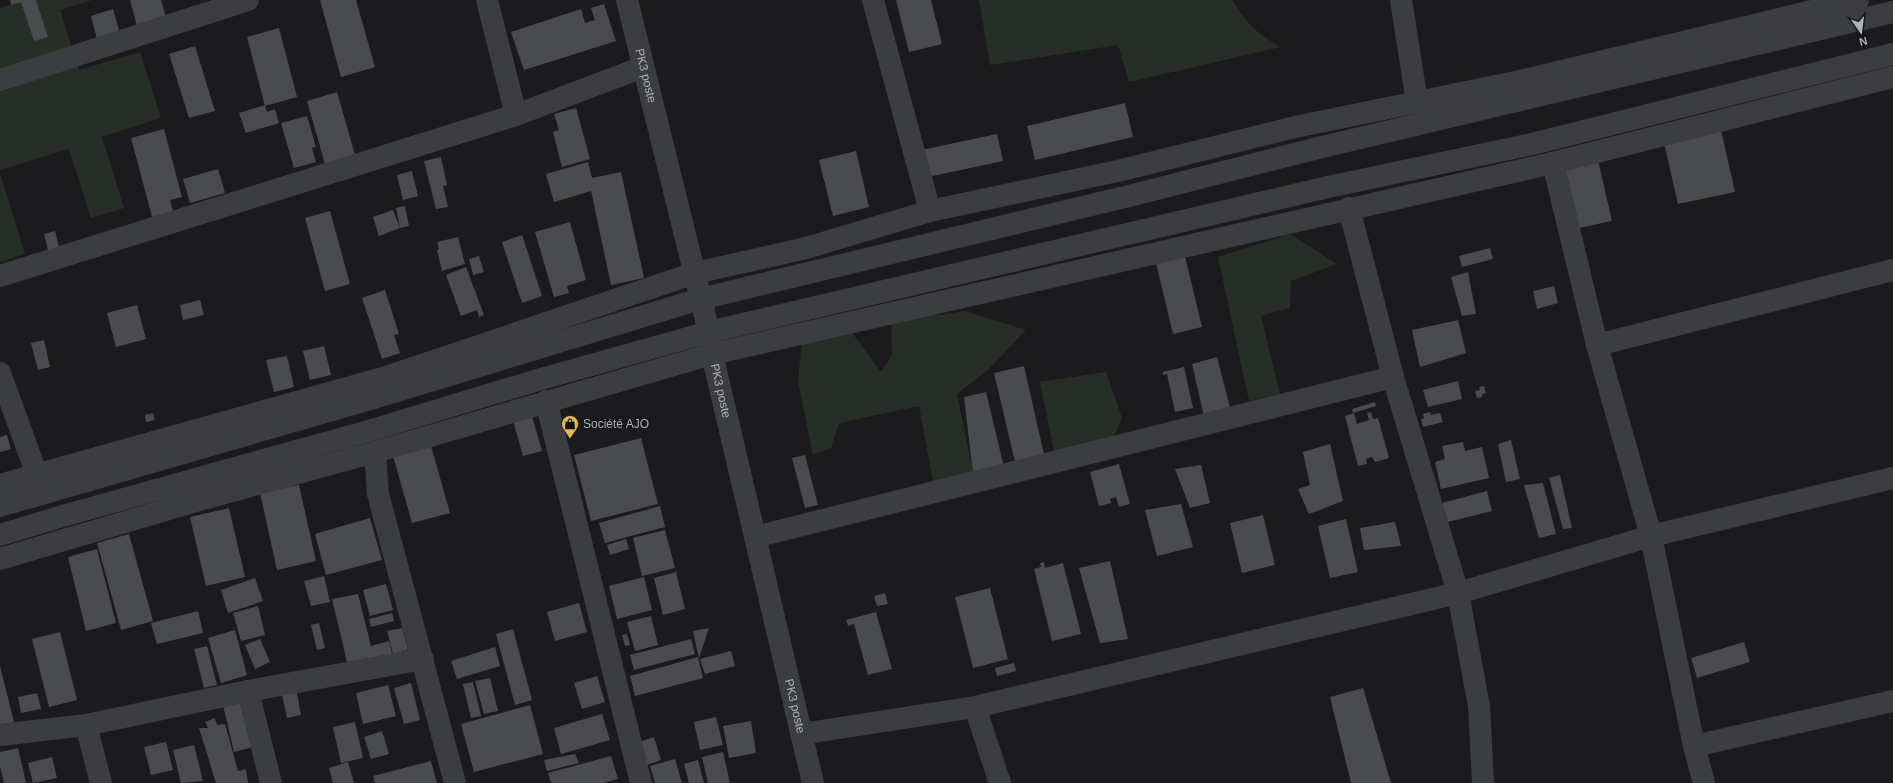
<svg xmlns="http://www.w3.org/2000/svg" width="1893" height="783" viewBox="0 0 1893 783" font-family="Arial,sans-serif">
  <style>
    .green { fill: #272e28 }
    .building { fill: #4a4b4f }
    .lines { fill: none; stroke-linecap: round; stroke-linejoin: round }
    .minor { stroke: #3c3d41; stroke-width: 22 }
    .labels { text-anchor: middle; stroke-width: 3; stroke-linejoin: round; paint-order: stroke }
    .street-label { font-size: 12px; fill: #aeb2bb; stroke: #161618 }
    .poi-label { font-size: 12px; fill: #aeb2bb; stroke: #161618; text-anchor: start }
  </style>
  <rect width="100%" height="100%" fill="#1b1b1d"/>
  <path class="green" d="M 27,0 L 92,0 L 60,10 L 79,70 L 140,52 L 161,118 L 102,137 L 124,208 L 91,218 L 69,149 L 0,170 L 0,8 Z
    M 979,0 L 1232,0 C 1246,23 1257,34 1281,47 L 1129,82 L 1118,45 L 990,65 Z
    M 0,173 L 25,254 L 0,262 Z
    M 1290,234 L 1337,264 L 1291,281 L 1290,308 L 1261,316 L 1280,394 L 1249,401 L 1218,257 Z
    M 965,311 L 1026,330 L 989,369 L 957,394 L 974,478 L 934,487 L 919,406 L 839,423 L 831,448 L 813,455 L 798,380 L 802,340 L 850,330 L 881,372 L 892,355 L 891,319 L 919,313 L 941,315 Z
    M 1106,372 L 1122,418 L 1110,446 L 1055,456 L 1040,382 Z"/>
  <path class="building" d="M 10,0 L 36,0 L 48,37 L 34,41 L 21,2 L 11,5 Z
    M 130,0 L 161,0 L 166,18 L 137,26 Z
    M 320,0 L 356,0 L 375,67 L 341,77 Z
    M 896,0 L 931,0 L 942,44 L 909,52 Z
    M 604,4 L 616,41 L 524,70 L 511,32 L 581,9 L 585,23 L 595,20 L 591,8 Z
    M 113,9 L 121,37 L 98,43 L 91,16 Z
    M 279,28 L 297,97 L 265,106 L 247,37 Z
    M 195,46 L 215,111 L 189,118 L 169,54 Z
    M 337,92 L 355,155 L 325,164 L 307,101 Z
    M 1125,103 L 1133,137 L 1035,160 L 1027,126 Z
    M 265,105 L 267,112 L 275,109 L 279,123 L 246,133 L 239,113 Z
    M 576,108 L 590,159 L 562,167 L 553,132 L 559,130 L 554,114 Z
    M 307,116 L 316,147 L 312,148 L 316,162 L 294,168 L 281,123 Z
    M 164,129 L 182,197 L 170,200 L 175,218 L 154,224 L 131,138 Z
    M 1721,130 L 1735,192 L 1678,204 L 1664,143 Z
    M 997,134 L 1003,161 L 923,178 L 917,151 Z
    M 856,151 L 869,207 L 833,216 L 819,160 Z
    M 441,157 L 447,185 L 443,186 L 448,207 L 436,209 L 424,161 Z
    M 1598,160 L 1612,221 L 1574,229 L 1560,169 Z
    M 588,162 L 592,178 L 621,172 L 644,278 L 611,285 L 591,191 L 554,202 L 546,174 Z
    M 218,169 L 225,193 L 190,203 L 183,179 Z
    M 412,171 L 418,196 L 403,200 L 397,175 Z
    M 405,206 L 409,226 L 400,228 L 396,208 Z
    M 393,210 L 400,228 L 379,236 L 373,217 Z
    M 330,211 L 350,284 L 325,291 L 305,218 Z
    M 570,222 L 586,280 L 567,286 L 569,293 L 554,297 L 535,232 Z
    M 55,231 L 59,247 L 48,250 L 44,234 Z
    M 522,235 L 542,296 L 522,303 L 502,242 Z
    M 458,237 L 465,264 L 442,271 L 437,250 L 439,249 L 437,242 Z
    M 1490,248 L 1493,259 L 1462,267 L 1459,256 Z
    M 1184,252 L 1202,327 L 1173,334 L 1155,259 Z
    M 479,256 L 484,272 L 473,275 L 469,259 Z
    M 466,267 L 484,315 L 479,317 L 477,310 L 461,316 L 446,275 Z
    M 1468,272 L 1476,314 L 1462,316 L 1451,277 Z
    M 1554,286 L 1558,303 L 1537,309 L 1533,291 Z
    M 385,290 L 399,334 L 394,335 L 400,353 L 382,359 L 362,298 Z
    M 200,300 L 204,315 L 183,320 L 180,305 Z
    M 137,305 L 146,339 L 116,347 L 107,313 Z
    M 1458,320 L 1466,353 L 1420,367 L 1412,330 Z
    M 44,340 L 50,367 L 38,370 L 31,343 Z
    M 324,346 L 331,375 L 310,380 L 303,351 Z
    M 287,356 L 294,387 L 274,392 L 266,360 Z
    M 1217,357 L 1232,415 L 1205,421 L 1192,364 Z
    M 1024,366 L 1045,459 L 1016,466 L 994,373 Z
    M 1184,367 L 1193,408 L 1175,412 L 1167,374 L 1163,375 L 1163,372 Z
    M 1458,381 L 1462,399 L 1428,407 L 1423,390 Z
    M 1484,386 L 1486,393 L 1482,394 L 1482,397 L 1477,398 L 1475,391 L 1480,390 L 1479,387 Z
    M 986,392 L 1004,467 L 973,474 L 964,397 Z
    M 1375,402 L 1376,406 L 1353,413 L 1352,409 Z
    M 1371,412 L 1373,419 L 1378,418 L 1389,458 L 1375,462 L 1372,457 L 1366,459 L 1367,464 L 1358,466 L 1345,416 L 1354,413 L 1357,424 L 1369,420 L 1367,413 Z
    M 1430,412 L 1431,415 L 1440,413 L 1443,422 L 1423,427 L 1421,419 L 1424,418 L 1423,414 Z
    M 153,413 L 155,420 L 146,422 L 145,415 Z
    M 532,416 L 542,451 L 523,456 L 513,421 Z
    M 7,435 L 11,449 L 0,452 L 0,437 Z
    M 641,438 L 658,504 L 591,521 L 574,455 Z
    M 1511,440 L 1520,479 L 1506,482 L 1498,444 Z
    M 1463,442 L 1465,451 L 1482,447 L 1489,478 L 1441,489 L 1435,462 L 1445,459 L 1442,446 Z
    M 1330,444 L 1343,501 L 1309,514 L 1298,489 L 1310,485 L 1303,452 Z
    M 431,446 L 450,513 L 412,523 L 393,456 Z
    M 805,455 L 818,505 L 805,508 L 792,458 Z
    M 1119,464 L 1130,504 L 1119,507 L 1116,497 L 1110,499 L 1111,503 L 1099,506 L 1090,472 Z
    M 1201,465 L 1210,503 L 1190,508 L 1175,469 Z
    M 1560,475 L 1572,528 L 1563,529 L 1549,478 Z
    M 1543,483 L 1556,534 L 1539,538 L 1524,485 Z
    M 299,485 L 316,561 L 277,570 L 260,493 Z
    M 1487,491 L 1492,511 L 1448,522 L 1442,503 Z
    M 1181,504 L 1193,547 L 1157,556 L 1145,510 Z
    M 660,506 L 665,527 L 605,543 L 599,523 Z
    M 229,508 L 245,577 L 206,586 L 190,517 Z
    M 1263,515 L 1275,565 L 1242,573 L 1230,523 Z
    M 370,518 L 382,560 L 326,575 L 315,534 Z
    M 1346,519 L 1358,572 L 1330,578 L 1318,526 Z
    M 1395,522 L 1401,546 L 1364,550 L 1360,528 Z
    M 665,530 L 675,568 L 642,576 L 633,538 Z
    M 129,534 L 153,621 L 121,630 L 97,543 Z
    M 626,539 L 629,549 L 610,555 L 607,545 Z
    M 97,549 L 116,623 L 86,631 L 68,557 Z
    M 1110,561 L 1128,639 L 1100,643 L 1079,568 Z
    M 1044,562 L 1045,568 L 1063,563 L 1081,634 L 1052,641 L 1034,569 L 1041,567 L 1040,563 Z
    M 676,572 L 685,609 L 663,615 L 654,578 Z
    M 324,576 L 330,602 L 311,606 L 304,581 Z
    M 644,577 L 652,610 L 617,619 L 609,586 Z
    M 255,578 L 263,601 L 228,613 L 221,590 Z
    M 386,584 L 393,610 L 370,616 L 363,590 Z
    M 990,588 L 1008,659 L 973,668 L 955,597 Z
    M 885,593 L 888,604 L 877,606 L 874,596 Z
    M 358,594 L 371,646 L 389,641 L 392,654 L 347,662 L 332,599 Z
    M 579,603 L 587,632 L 555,641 L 547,612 Z
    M 258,606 L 265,635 L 241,641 L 233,613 Z
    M 198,611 L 203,633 L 157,644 L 151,623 Z
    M 876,612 L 892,669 L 868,675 L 854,624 L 848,626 L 846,620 Z
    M 392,613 L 394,621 L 371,627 L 369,619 Z
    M 651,616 L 658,645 L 635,651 L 627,622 Z
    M 319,623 L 325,648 L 317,650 L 311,625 Z
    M 402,628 L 408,650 L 393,654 L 387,631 Z
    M 709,628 L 699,658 L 693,631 Z
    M 513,629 L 532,700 L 515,705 L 496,634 Z
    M 235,630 L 247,675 L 221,683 L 208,638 Z
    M 60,632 L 77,700 L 49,707 L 32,639 Z
    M 627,634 L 630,645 L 625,646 L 622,635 Z
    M 260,639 L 270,662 L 255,669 L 245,645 Z
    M 691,639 L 695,654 L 634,670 L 630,655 Z
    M 1744,642 L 1750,662 L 1697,678 L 1691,658 Z
    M 207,646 L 217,685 L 204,688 L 194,649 Z
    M 495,647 L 500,666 L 457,679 L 451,661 Z
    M 731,651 L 735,666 L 705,674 L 700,659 Z
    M 698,657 L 703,678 L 635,696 L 630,676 Z
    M 1014,663 L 1016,671 L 997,676 L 995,668 Z
    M 0,666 L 14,722 L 0,725 Z
    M 597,676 L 605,702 L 582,709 L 574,683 Z
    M 490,678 L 498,711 L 484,714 L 475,681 Z
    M 473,682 L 481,716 L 471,718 L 463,684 Z
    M 411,683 L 420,720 L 404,724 L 394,688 Z
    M 388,685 L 396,716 L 363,724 L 356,693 Z
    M 1363,688 L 1391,783 L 1351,783 L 1330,697 Z
    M 37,693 L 41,709 L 21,713 L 18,697 Z
    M 297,693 L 301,715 L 287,718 L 282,695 Z
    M 241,700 L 253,747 L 234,752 L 223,705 Z
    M 530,705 L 543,754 L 474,772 L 461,724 Z
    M 602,714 L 610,740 L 561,754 L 554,728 Z
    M 716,717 L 723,745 L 700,750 L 694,722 Z
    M 215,718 L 217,725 L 225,724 L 238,771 L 246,769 L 248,783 L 216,783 L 199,728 L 208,728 L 205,722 Z
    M 751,721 L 756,753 L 729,758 L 723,726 Z
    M 355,722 L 363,758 L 341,763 L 333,727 Z
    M 382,731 L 389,754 L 371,759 L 364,737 Z
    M 654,737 L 661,760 L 644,766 L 636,743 Z
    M 166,742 L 173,770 L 151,775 L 144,747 Z
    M 194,745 L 203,781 L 181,783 L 173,750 Z
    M 18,748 L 26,783 L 4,783 L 0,766 L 0,752 Z
    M 723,752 L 730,783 L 708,783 L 702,757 Z
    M 575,754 L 579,763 L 547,771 L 544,760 Z
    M 611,756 L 618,779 L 603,783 L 551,783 L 548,773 Z
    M 52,757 L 57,778 L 33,783 L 28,763 Z
    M 675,759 L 682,783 L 655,783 L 650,766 Z
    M 698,760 L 704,783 L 689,783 L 684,764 Z
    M 431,761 L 437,783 L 375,783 L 373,776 Z
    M 348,762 L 354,783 L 333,783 L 329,768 Z"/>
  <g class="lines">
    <g class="minor">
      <path d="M 487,0 L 516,115"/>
      <path id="s1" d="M 627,0 L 709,332 L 712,354 L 813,783"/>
      <path d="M 873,0 L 930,211"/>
      <path d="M 1401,0 L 1417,102"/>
      <path d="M 0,80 L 248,0"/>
      <path d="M 1553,163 L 1597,345 L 1651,536 L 1694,746 L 1704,783"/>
      <path d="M 1349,208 L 1393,377 L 1458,593 L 1479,706 L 1483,783"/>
      <path d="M 0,276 L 516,115 L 643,67"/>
      <path d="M 1597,345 L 1893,270"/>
      <path d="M 0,373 L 37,475"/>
      <path d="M 546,401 L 641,783"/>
      <path d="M 375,452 L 378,494 L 455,783"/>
      <path d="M 0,485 L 386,377 L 695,273 L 806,248 L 930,211 L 1122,170 L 1295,127 L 1520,81 L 1858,0"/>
      <path d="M 0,506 L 374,398 L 700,299 L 1133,195 L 1318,148 L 1893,12"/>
      <path d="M 0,535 L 66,515 L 372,430 L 541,379 L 709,332 L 1328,187 L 1532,144 L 1893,54"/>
      <path d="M 755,537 L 1393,377"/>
      <path d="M 0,559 L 203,499 L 375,452 L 712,354 L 1553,163 L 1893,77"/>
      <path d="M 248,691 L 271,783"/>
      <path d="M 975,707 L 1000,783"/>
      <path d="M 86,725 L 101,783"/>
      <path d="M 801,734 L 975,707 L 1458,593 L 1651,536 L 1893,478"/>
      <path d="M 0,735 L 86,725 L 248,691 L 423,659"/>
      <path d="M 1694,746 L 1893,701"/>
    </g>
  </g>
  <defs>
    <symbol id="shop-pin" viewBox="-11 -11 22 30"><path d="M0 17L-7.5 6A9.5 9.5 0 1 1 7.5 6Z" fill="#e2b74d" stroke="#161618"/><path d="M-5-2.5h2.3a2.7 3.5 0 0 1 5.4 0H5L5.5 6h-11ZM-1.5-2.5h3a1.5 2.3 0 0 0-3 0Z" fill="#111"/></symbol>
  </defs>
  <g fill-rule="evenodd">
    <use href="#shop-pin" x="560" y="414" width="20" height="27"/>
  </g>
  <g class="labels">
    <g class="street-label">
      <text dy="4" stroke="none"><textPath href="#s1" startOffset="78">PK3 poste</textPath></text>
      <text dy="4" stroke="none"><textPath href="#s1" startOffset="402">PK3 poste</textPath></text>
      <text dy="4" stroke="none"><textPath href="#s1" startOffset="726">PK3 poste</textPath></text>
    </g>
    <g class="poi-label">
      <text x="583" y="428">Société AJO</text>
    </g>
  </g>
  <g transform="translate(1861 32) rotate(166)" stroke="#161618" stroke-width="3" paint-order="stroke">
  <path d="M0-3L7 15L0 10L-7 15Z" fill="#aeb2bb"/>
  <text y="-6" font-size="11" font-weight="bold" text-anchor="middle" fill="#aeb2bb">N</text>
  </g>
</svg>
